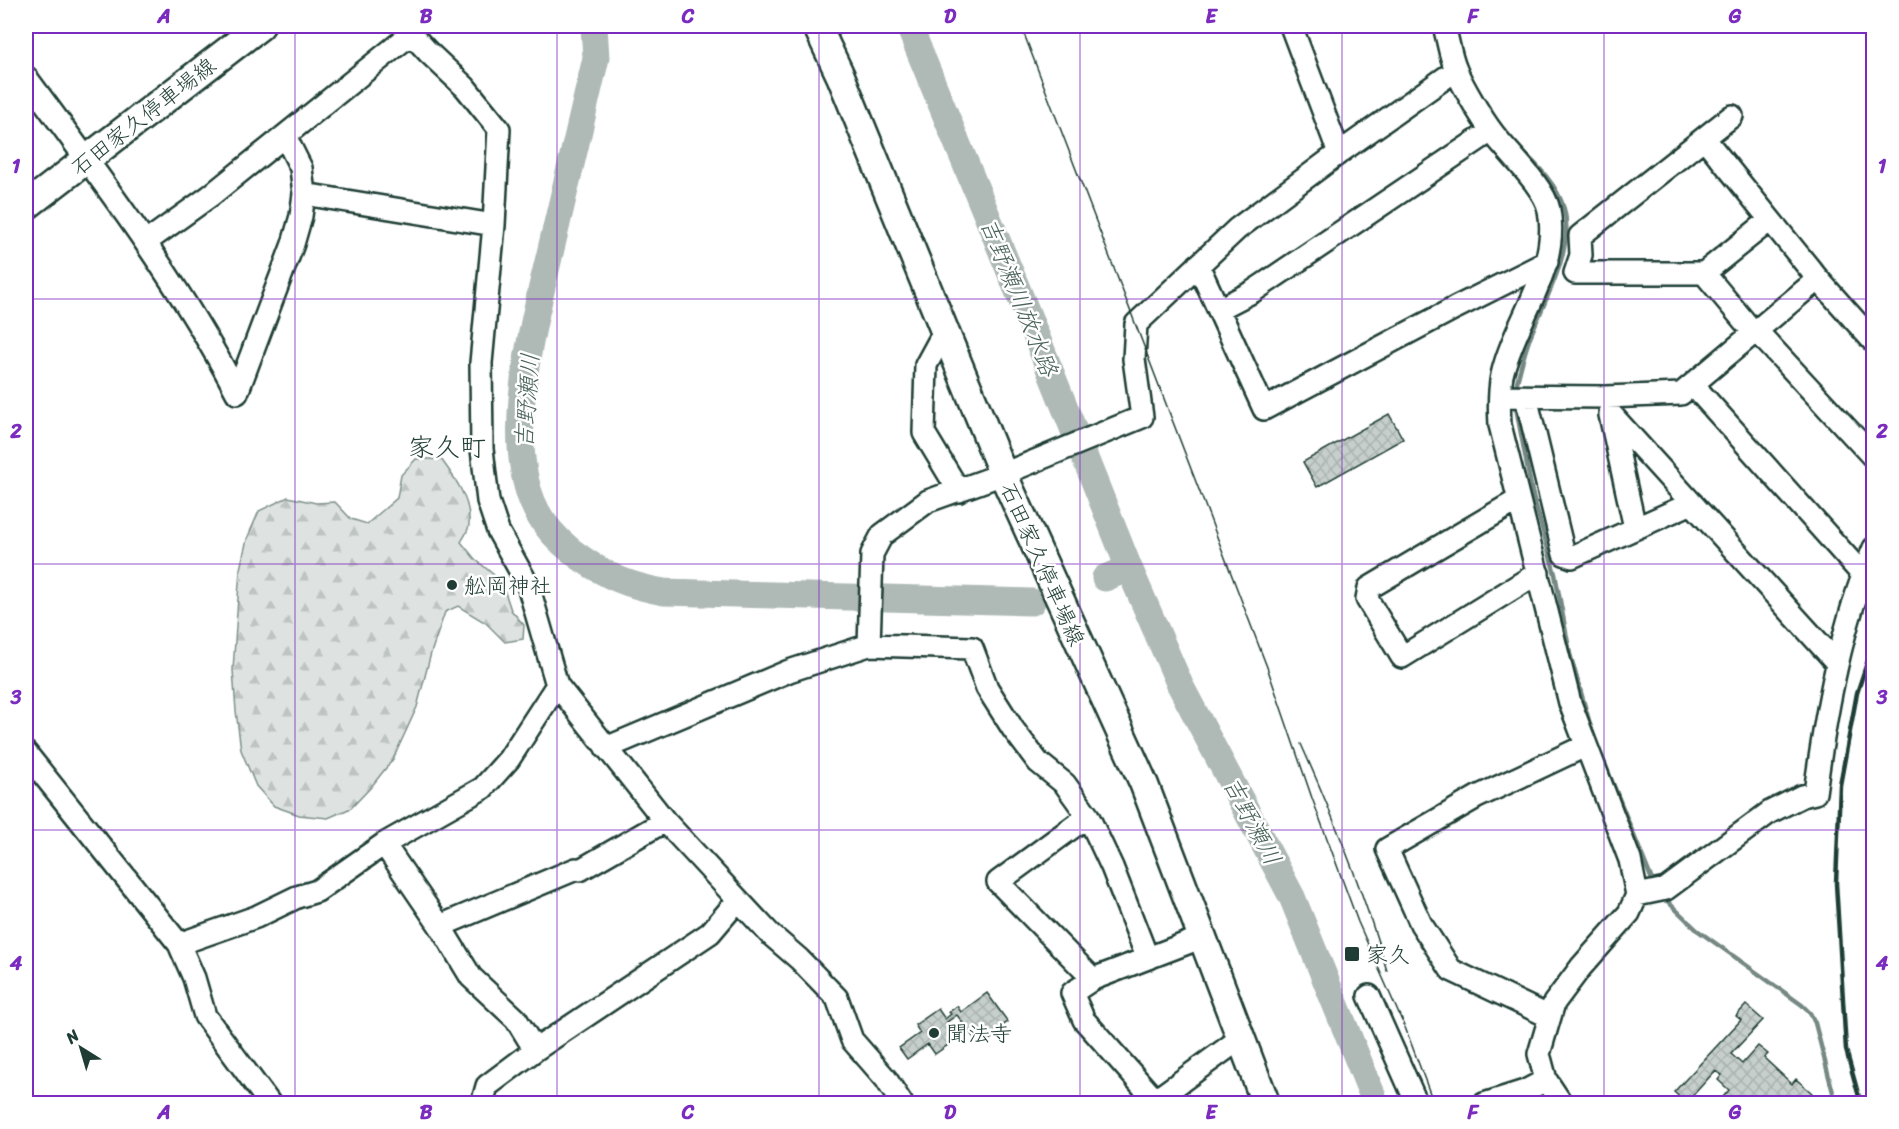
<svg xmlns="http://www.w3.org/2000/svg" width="1899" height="1129" viewBox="0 0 1899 1129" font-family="Sriracha,'Klee One',sans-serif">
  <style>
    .forest { fill: url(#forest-firs); stroke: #7e908b; stroke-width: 1.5 }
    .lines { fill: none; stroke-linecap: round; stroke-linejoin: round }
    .stream { stroke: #758883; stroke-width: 4.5 }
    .river { stroke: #afbab7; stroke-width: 27 }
    .building { fill: url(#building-cross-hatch); stroke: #1f3d34; stroke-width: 1.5 }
    .minor-casing { stroke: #1f3d34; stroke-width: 26 }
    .major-casing { stroke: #1f3d34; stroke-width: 32 }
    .minor { stroke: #fff; stroke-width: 21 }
    .major { stroke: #fff; stroke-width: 27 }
    .tram { stroke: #1f3d34; stroke-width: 1.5 }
    .rail { stroke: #1f3d34; stroke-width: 4.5 }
    .grid { fill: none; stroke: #7b2cbf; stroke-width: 1.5; stroke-opacity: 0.55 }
    .poi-dot { fill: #1f3d34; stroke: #fff; stroke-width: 2 }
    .labels { text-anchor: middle; stroke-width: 5; stroke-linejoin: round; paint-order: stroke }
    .street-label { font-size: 22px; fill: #1f3d34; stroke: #fff }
    .poi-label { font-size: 22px; fill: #1f3d34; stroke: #fff; text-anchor: start }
    .water-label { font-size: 24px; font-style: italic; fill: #4a625b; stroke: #fff }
    .quarter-label { font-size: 26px; fill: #1f3d34; stroke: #fff }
    .neatline { fill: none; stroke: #7b2cbf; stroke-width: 2 }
    .grid-label { font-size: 20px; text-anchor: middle; font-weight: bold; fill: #7b2cbf }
  </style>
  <defs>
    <pattern id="forest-firs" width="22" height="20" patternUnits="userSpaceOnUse" patternTransform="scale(1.5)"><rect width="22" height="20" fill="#dee3e2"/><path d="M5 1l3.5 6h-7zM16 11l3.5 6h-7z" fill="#bec4c2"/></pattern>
    <pattern id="building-cross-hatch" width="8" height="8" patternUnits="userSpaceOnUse" patternTransform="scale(1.5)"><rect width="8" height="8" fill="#c7cfcc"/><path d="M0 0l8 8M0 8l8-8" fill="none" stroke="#aab3b0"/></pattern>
  </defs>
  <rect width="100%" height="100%" fill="#fff"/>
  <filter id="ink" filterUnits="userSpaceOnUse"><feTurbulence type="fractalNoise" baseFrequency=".0167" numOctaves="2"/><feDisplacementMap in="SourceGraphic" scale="12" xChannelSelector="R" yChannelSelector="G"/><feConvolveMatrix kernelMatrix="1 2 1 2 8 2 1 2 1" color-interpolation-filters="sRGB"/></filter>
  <g filter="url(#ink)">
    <path class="forest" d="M 416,459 L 441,459 C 454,477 471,499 469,524 C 469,530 464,537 461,542 L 475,559 L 494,575 L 505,592 L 511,610 L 524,625 L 523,639 L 505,642 L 486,623 L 458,606 L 445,612 L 431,653 L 417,707 L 393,759 L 371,787 L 351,808 L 328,818 L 299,815 L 274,806 L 256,786 L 241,750 L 236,711 L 233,670 L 240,569 L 247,539 L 259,511 L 288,497 L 316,503 L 335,502 L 351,519 L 367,524 L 397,498 L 401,475 Z"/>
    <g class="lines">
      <path class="stream" d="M 1515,391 C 1519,373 1524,354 1530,337 C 1544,301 1575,249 1564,209 C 1558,186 1538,166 1521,150
        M 1515,402 L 1532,492 L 1555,574 L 1570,654 L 1594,738
        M 1601,754 L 1654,885
        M 1663,897 L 1697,930 L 1802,1005 L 1810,1013 L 1815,1023 L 1836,1104"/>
      <path class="river" d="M 594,26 L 596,58 C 581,122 566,185 551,249 C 534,322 497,452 542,520 C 552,534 566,548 581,558 C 608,577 630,586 664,592 L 1032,602
        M 909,26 L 1027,313 L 1129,568
        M 1105,578 L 1129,568 L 1180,685 L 1292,897 L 1376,1104"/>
    </g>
    <path class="building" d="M 1389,414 L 1403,439 L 1317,487 L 1303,462 Z
      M 987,993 L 1008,1022 L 999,1028 L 1001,1031 L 988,1041 L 985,1036 L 977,1042 L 957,1015 L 947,1022 L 958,1038 L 935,1054 L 928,1044 L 907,1059 L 899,1048 L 920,1033 L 915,1025 L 938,1009 L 945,1019 L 951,1014 L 949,1012 L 957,1006 L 961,1012 Z
      M 1746,1005 L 1763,1020 L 1731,1054 L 1742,1064 L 1758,1046 L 1768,1054 L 1764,1058 L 1792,1084 L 1796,1079 L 1812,1093 L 1805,1102 L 1807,1104 L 1717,1104 L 1729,1090 L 1718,1080 L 1722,1075 L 1715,1071 L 1686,1103 L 1674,1092 L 1741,1020 L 1736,1016 Z"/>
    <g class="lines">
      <defs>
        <path id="minor" d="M 404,26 L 428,52 L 465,87 L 499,129 L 494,225 L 481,363 L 482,449 L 488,501 L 498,531 L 528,585 L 557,685 L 665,821 L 770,934 L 799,959 L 837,998 L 852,1040 L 886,1079 L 902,1104
          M 1291,26 L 1339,153
          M 1444,26 C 1448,40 1450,56 1456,70 C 1462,85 1482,119 1493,133 C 1508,153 1544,186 1549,210 C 1560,269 1515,319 1502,375 C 1499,391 1499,408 1500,425 L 1570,703 L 1630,860 L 1637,895 L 1629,913 L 1581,967 L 1554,1003 L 1539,1054 L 1546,1080 L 1562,1104
          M 26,77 C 101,179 178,280 237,393 L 293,244 L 301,216 L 304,194 L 301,168 L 285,136
          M 1732,116 L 1580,236 L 1581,255 L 1575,273 L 1704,273 L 1770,220
          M 1704,138 L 1818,279 L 1874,342
          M 304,194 L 494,225
          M 146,242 L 210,196 L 411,34
          M 1198,265 L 1264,409 L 1455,308 L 1547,262
          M 1704,273 L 1754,333 L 1763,338 L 1874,458
          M 1219,309 L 1252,292 L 1491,131
          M 944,332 L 926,365 L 924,433 L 959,491
          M 1693,385 L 1862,574
          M 1500,396 L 1606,397 L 1681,394 L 1818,279
          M 1526,397 L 1564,554 L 1572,557 L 1692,503
          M 1610,413 L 1837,663
          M 1610,415 L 1635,528
          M 1518,500 L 1369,588 L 1367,599 L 1402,657 L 1538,573
          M 869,645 L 872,554 L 882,535 L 928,501 L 1003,474 L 1142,417 L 1134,359 L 1136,324 L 1237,229 L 1339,153 L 1456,70
          M 606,748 L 789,671 L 869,645 L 972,648 L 987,688 L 1013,729 L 1038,762 L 1065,784 L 1088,816 L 1112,867 L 1147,957
          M 26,753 L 179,944 L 194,978 L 205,1016 L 270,1104
          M 1088,816 L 998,882 L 1093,979
          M 384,844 L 440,926 L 471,977 L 516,1019 L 535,1050
          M 1637,895 L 1666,889 L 1770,812 L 1802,796 L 1815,793 C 1826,710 1841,625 1874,548
          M 440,926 L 576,869 L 580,870 L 665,821
          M 179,944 L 256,917 L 297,897 L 317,891 L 384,844 L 483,788 L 509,759 L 557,685
          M 1369,996 L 1417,1104
          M 1550,1017 L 1451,970 L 1421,924 L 1387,849 L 1477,797 L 1585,746
          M 482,1104 L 487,1086 L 535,1050 L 710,933 L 738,900
          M 1150,1104 L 1241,1038
          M 1154,1104 L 1155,1100 L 1084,1020 L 1072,993 L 1093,979 L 1203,937
          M 1484,1104 L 1525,1091 L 1546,1080"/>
        <path id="major" d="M 817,26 L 841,77 L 1003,474 L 1144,784 L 1266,1104
          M 26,206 L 260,26"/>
      </defs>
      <use href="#minor" class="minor-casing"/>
      <use href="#major" class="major-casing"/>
      <use href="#minor" class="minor"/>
      <use href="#major" class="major"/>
      <path class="tram" d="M 1021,26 L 1267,667 L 1312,798 L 1358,922 L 1402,1021
        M 1301,744 C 1334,818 1364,893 1387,971
        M 1400,1014 L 1434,1104"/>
      <path class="rail" d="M 1861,1104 L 1846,1050 L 1836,883 L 1840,785 L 1857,693 L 1874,642"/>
    </g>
  </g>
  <path class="grid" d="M 295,26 L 295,1104M 557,26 L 557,1104M 819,26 L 819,1104M 1080,26 L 1080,1104M 1342,26 L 1342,1104M 1604,26 L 1604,1104M 26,299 L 1874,299M 26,564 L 1874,564M 26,830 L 1874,830"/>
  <g class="poi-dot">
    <circle cx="452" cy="585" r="6"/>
    <rect x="1344" y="946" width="16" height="16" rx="3"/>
    <circle cx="934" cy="1033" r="6"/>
  </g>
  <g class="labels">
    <g class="street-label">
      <text transform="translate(143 116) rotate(-38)" y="8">石田家久停車場線</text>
      <text transform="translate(1043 564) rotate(66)" y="8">石田家久停車場線</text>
    </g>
    <g class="poi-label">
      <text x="464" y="593">舩岡神社</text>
      <text x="1366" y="962">家久</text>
      <text x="946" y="1041">聞法寺</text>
    </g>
    <g class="water-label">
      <text transform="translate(1019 297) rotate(68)" y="8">吉野瀬川放水路</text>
      <text transform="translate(527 401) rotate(-86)" y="8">吉野瀬川</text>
      <text transform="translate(1252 821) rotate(62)" y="8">吉野瀬川</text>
    </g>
    <g class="quarter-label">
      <text x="447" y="456">家久町</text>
    </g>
  </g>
  <rect width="1899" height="1129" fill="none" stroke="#fff" stroke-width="66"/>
  <g transform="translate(81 1048) rotate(323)" stroke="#ffffff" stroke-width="4.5" paint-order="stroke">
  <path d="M0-4.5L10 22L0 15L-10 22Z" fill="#1f3d34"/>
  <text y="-9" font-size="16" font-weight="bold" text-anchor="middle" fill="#1f3d34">N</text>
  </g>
  <rect x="33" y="33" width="1833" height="1063" class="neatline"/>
  <g class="grid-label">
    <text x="164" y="23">A</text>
    <text x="426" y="23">B</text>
    <text x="688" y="23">C</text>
    <text x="950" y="23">D</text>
    <text x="1211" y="23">E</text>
    <text x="1473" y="23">F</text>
    <text x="1735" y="23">G</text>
    <text x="16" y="173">1</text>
    <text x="1882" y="173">1</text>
    <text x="16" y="438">2</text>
    <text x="1882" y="438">2</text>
    <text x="16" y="704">3</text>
    <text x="1882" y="704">3</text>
    <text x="16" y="970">4</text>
    <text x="1882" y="970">4</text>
    <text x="164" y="1119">A</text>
    <text x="426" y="1119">B</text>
    <text x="688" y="1119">C</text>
    <text x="950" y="1119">D</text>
    <text x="1211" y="1119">E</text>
    <text x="1473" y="1119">F</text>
    <text x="1735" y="1119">G</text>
  </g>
</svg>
